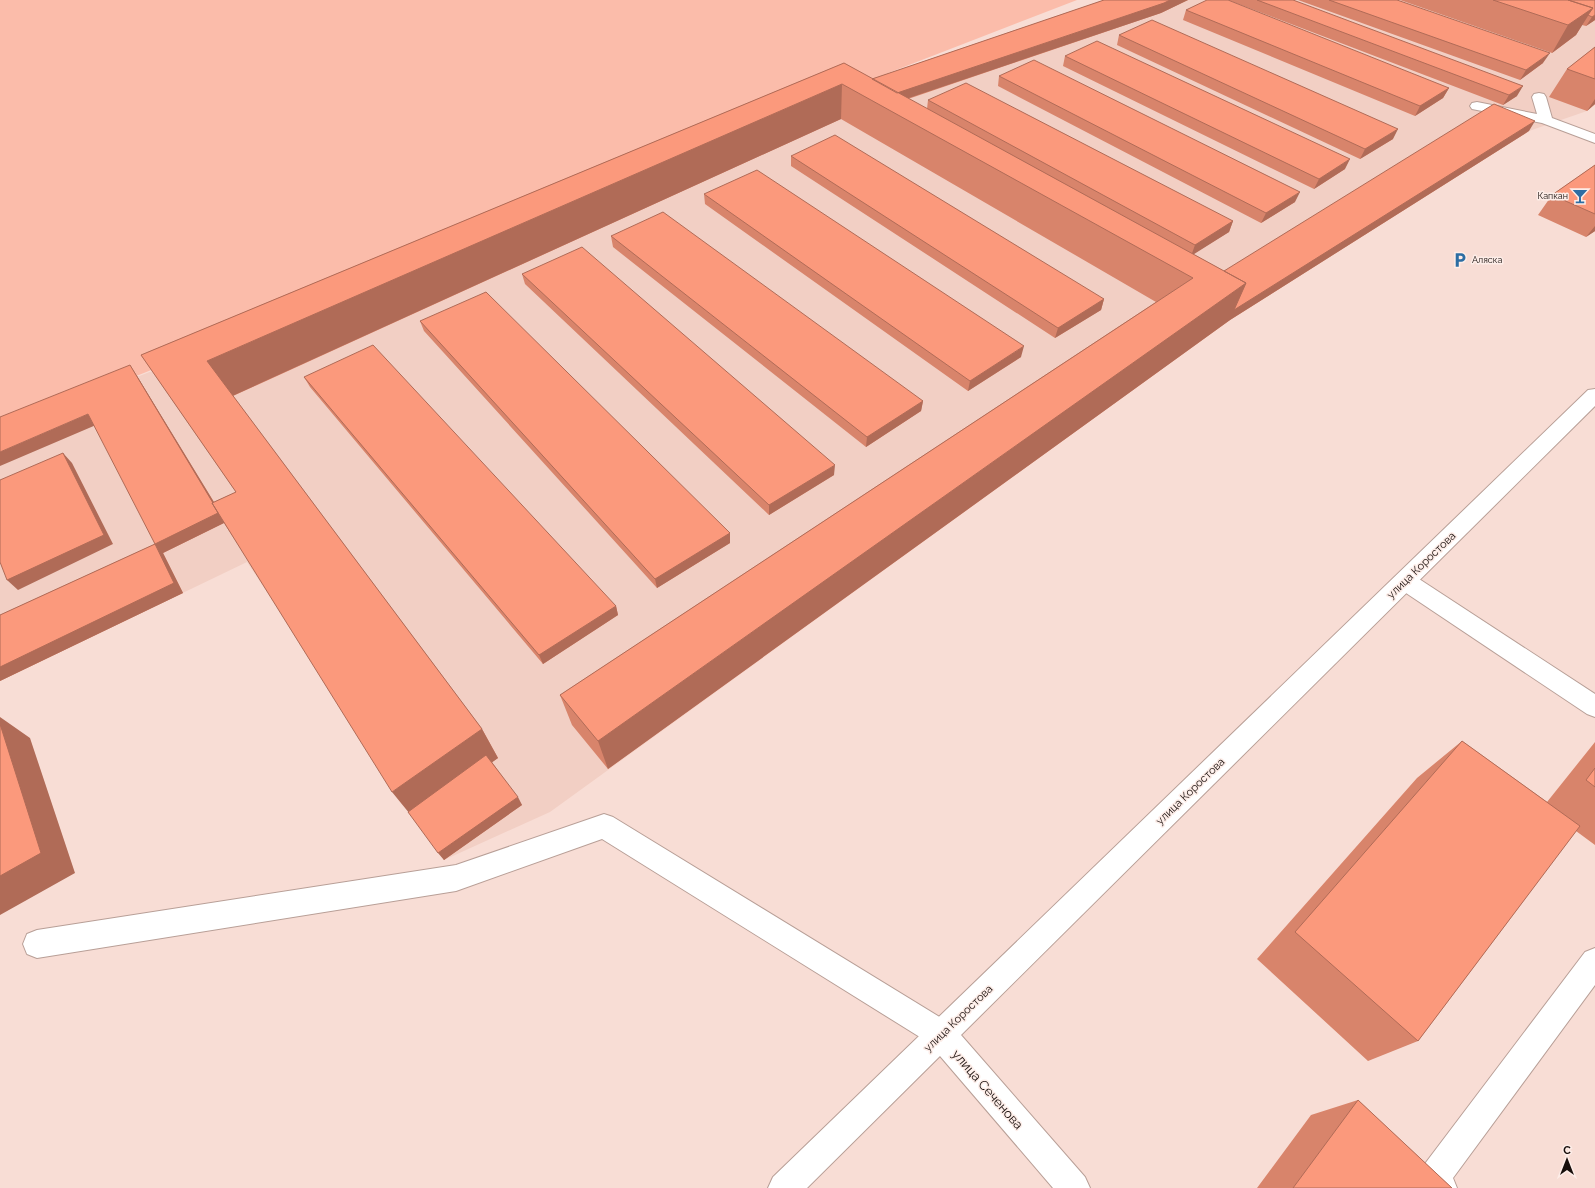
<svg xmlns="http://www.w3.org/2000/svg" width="1595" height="1188" viewBox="0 0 1595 1188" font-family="Raleway,sans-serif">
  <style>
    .built { fill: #f2cfc4 }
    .green { fill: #fbbcaa }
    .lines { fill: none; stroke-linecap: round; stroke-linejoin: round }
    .lane-casing { stroke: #b89f97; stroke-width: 2 }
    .street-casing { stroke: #b89f97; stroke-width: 2 }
    .secondary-casing { stroke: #b89f97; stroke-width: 2 }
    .lane { fill: #fff; fill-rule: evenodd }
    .street { fill: #fff; fill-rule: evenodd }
    .secondary { fill: #fff; fill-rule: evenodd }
    .wall { fill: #d8846b }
    .shaded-wall { fill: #b06b57 }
    .building { fill: #fb997c; stroke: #b06b57 }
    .labels { text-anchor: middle; stroke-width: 3; stroke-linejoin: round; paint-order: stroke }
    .far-poi-label { font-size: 9px; fill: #170e0b; stroke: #fdede8; text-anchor: end }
    .street-label { font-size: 11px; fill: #170e0b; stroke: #fdede8 }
    .near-street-label { font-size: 13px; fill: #170e0b; stroke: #fdede8 }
  </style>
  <rect width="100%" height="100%" fill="#f8ddd5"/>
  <path class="built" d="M 1129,0 L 1595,0 L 1595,104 L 1587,111 L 1529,131 L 1230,320 L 550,812 L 444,860 L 247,562 L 0,681 L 0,431 L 842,99 Z"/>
  <path class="green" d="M 0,0 L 1077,0 L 847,89 L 0,431 Z"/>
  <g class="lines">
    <defs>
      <path id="lane" d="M 1539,93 L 1544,94 L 1546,97 L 1552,118 L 1595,134 L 1595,143 L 1542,123 L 1472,109 L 1470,106 L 1472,103 L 1477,102 L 1537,114 L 1532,97 L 1534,94 Z
        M 604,814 L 613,817 L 951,1024 L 956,1034 L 951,1044 L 941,1049 L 931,1044 L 602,839 L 456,891 L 37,958 L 27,954 L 23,944 L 27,934 L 37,930 L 456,865 Z
        M 1595,948 L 1595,985 L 1453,1178 L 1457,1188 L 1419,1188 L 1416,1180 L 1421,1169 L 1585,952 Z"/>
      <path id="street" d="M 1405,572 L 1413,575 L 1595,694 L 1595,717 L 1587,714 L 1397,587 L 1394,581 L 1397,575 Z"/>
      <path id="secondary" d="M 1595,389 L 1595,406 L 961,1035 L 1085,1177 L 1090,1188 L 1053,1188 L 940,1056 L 807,1188 L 768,1188 L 773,1177 L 1588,390 Z"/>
    </defs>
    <use href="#lane" class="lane-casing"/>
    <use href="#street" class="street-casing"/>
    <use href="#secondary" class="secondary-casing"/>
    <use href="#lane" class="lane"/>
    <use href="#street" class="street"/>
    <use href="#secondary" class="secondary"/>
  </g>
  <path class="wall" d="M 1104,0 L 1188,0 L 1161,13 L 908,99 L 927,109 L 928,100 L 1233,221 L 1229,232 L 1193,254 L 1224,271 L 1529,131 L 1230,320 L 608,769 L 572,725 L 560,695 L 1156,302 L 841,119 L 233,396 L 482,729 L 498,758 L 492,762 L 522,805 L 444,860 L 224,523 L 163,553 L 183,593 L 0,681 L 0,615 L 155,544 L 137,376 L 214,502 L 236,492 L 141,355 L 844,63 L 872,79 Z
    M 1228,0 L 1293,0 L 1517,96 L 1503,105 Z
    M 1298,0 L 1397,0 L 1543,63 L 1520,80 Z
    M 1400,0 L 1595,0 L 1595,20 L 1586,26 L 1582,25 L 1576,35 L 1552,53 Z
    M 1186,10 L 1449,88 L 1443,98 L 1415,116 L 1183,20 Z
    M 1119,35 L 1393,139 L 1360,159 L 1117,45 Z
    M 1595,47 L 1595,104 L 1587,111 L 1549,97 L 1567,69 Z
    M 1065,56 L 1345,169 L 1314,189 L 1063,66 Z
    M 999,76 L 1295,202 L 1261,223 L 998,86 Z
    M 791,156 L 1104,299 L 1101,310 L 1055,338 L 791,166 Z
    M 1595,165 L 1595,231 L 1586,237 L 1538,215 L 1552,195 Z
    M 704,194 L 1021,357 L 968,391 L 705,204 Z
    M 611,236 L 923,401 L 921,411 L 866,447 L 613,247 Z
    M 522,274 L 834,475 L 769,515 L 525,284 Z
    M 420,321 L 730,533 L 730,543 L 657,588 L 424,331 Z
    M 304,377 L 616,606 L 618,615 L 543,664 L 310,387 Z
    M 1462,741 L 1547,802 L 1595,742 L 1595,845 L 1576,831 L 1418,1041 L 1368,1061 L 1257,959 L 1417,778 Z
    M 1358,1100 L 1452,1188 L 1257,1188 L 1311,1115 Z"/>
  <path class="shaded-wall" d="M 1170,0 L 1188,0 L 1161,13 L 885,106 L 886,96 Z
    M 1593,8 L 1576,35 L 1552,53 L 1568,25 Z
    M 1595,15 L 1595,20 L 1586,26 L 1592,17 Z
    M 1550,53 L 1543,63 L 1520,80 L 1526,70 Z
    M 842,84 L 841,119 L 230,397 L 207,361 Z
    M 1523,86 L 1517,96 L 1503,105 L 1509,95 Z
    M 1449,88 L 1443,98 L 1415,116 L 1420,106 Z
    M 1595,99 L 1595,104 L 1587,111 Z
    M 1535,121 L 1529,131 L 1230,320 L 608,769 L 598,741 L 1246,283 Z
    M 1398,129 L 1393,139 L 1360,159 L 1365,149 Z
    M 1350,159 L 1345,169 L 1314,189 L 1319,179 Z
    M 1300,192 L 1295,202 L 1261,223 L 1266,213 Z
    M 1233,221 L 1229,232 L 1191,256 L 1195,245 Z
    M 1595,226 L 1595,231 L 1586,237 Z
    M 1104,299 L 1101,310 L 1055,338 L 1058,328 Z
    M 1024,346 L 1021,357 L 968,391 L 970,381 Z
    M 130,365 L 137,376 L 226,522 L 163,553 L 183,593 L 0,681 L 0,667 L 155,544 Z
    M 923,401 L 921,411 L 866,447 L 867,437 Z
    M 88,414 L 96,425 L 0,466 L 0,452 Z
    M 63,453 L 72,463 L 113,544 L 18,590 L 7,580 Z
    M 835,465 L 834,475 L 769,515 L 769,505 Z
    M 730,533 L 730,543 L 657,588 L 655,579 Z
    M 616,606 L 618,615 L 543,664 L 539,655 Z
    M 0,717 L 30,738 L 75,873 L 0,915 Z
    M 482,729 L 498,758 L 414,819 L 392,792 Z
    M 518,797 L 522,805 L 444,860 L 438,853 Z"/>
  <path class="building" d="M 1104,0 L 1170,0 L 1164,3 L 897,93 L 872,79 Z
    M 1207,0 L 1228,0 L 1449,88 L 1420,106 L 1186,10 Z
    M 1257,0 L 1293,0 L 1523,86 L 1509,95 Z
    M 1329,0 L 1397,0 L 1550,53 L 1526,70 Z
    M 1493,0 L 1568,0 L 1593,8 L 1568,25 Z
    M 1568,0 L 1595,0 L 1595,15 L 1592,17 L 1588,15 L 1593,8 Z
    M 1152,20 L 1398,129 L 1365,149 L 1119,35 Z
    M 1097,41 L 1350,159 L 1319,179 L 1065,56 Z
    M 1595,47 L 1595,79 L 1567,69 Z
    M 1034,60 L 1300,192 L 1266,213 L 999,76 Z
    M 844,63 L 1246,283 L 598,741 L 560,695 L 1193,278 L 842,84 L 207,361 L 482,729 L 392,792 L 212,503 L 236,492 L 141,355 Z
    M 966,83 L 1233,221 L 1195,245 L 928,100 Z
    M 1494,104 L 1535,121 L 1234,310 L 1246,283 L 1224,271 Z
    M 835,135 L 1104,299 L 1058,328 L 791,156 Z
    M 1595,165 L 1595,214 L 1552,195 Z
    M 757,170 L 1024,346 L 970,381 L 704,194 Z
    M 663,212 L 923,401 L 867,437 L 611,236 Z
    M 582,247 L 835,465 L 769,505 L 522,274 Z
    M 486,292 L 730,533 L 655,579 L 420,321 Z
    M 373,345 L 616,606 L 539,655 L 304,377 Z
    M 130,365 L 213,503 L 212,503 L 218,513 L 155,544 L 88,414 L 0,452 L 0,417 Z
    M 63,453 L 104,535 L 7,580 L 0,562 L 0,480 Z
    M 155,544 L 174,583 L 0,667 L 0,615 Z
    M 0,724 L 41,853 L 0,876 Z
    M 1462,741 L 1580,826 L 1418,1041 L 1295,932 Z
    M 486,755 L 518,797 L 438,853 L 408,812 Z
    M 1595,768 L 1595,787 L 1586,780 Z
    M 1358,1100 L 1452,1188 L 1293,1188 Z"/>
  <defs>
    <symbol id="bar-bare" viewBox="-9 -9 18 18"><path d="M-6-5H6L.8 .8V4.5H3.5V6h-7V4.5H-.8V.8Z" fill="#2c6da3" stroke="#fdede8" stroke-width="2.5" paint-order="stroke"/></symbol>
    <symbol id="parking-bare" viewBox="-9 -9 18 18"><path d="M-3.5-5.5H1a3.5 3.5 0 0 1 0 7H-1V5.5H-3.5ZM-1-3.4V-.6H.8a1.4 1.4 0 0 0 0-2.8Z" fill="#2c6da3" stroke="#fdede8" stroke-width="2.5" paint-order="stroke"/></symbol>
  </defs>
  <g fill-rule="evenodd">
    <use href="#bar-bare" x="1569" y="185" width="22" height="22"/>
    <use href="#parking-bare" x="1449" y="249" width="22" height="22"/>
  </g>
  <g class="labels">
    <g class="far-poi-label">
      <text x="1568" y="199">Капкан</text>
      <text x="1472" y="263" text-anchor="start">Аляска</text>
    </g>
    <g class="street-label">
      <text transform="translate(1421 565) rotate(-44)" y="4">улица Коростова</text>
      <text transform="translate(1190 791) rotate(-44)" y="4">улица Коростова</text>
      <text transform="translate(958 1018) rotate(-44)" y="4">улица Коростова</text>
    </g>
    <g class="near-street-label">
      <text transform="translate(988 1089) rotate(49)" y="5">улица Сеченова</text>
    </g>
  </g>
  <g transform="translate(1567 1160)" stroke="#fdede8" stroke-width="3" paint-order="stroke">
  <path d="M0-3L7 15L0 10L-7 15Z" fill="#170e0b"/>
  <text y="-6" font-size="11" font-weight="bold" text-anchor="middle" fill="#170e0b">С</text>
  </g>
</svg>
